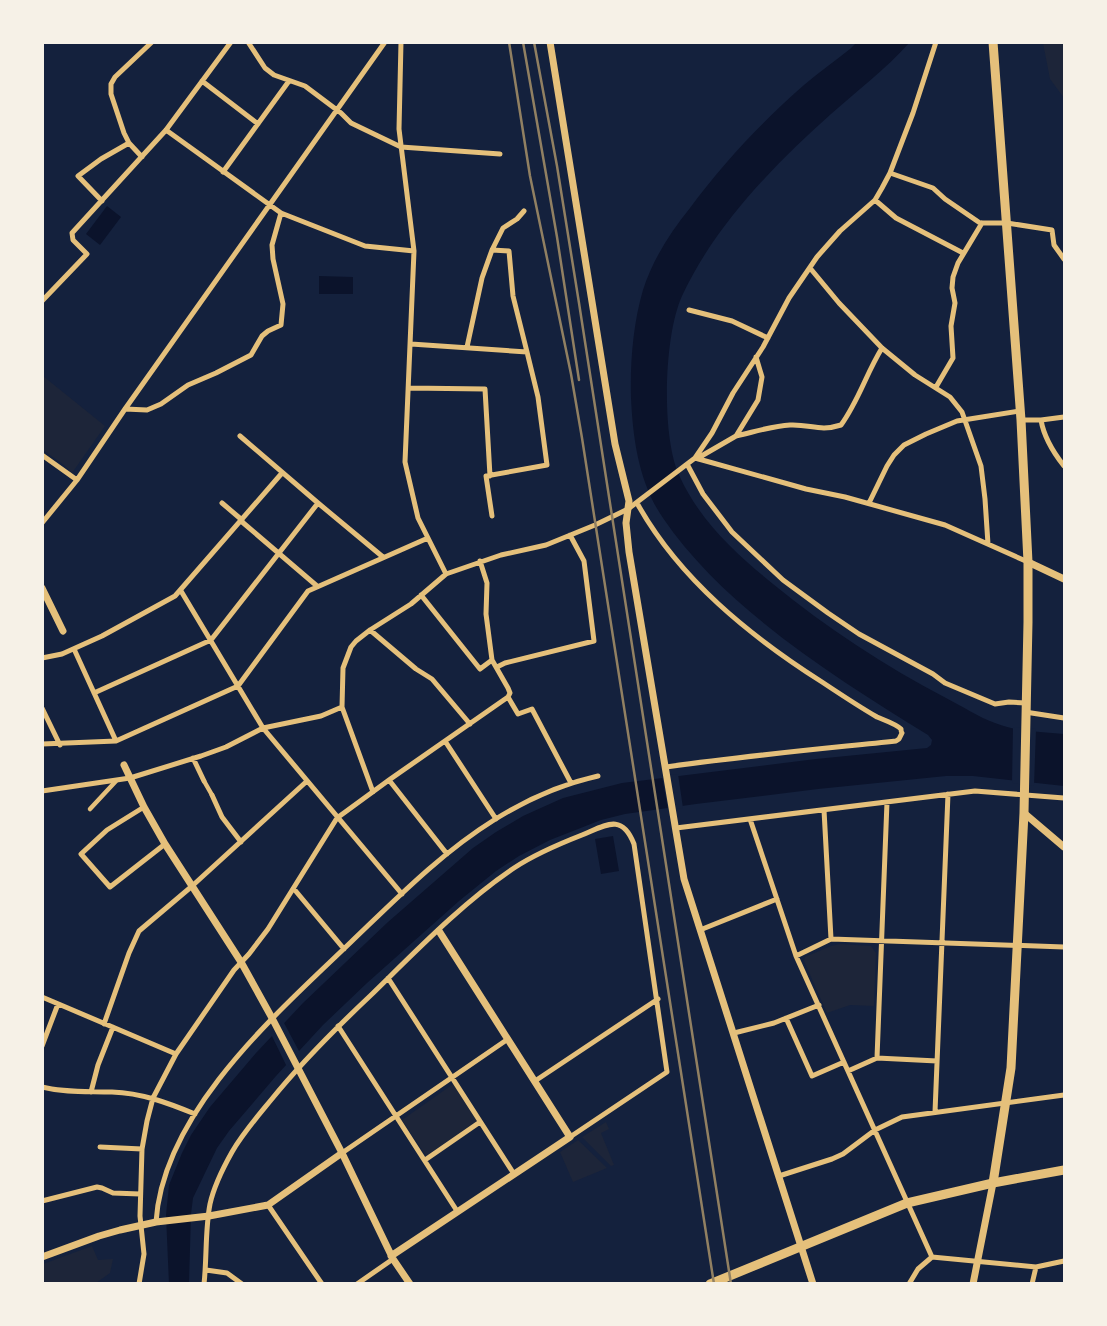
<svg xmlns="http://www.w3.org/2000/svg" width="1107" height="1326" viewBox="0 0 1107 1326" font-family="Roboto,sans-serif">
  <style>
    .green { fill: #1d2539 }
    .water { fill: #0b132b }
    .pier { fill: #14213d }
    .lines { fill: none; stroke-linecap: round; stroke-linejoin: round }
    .pedestrian { stroke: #e5c07b; stroke-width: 4.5 }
    .minor { stroke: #e5c07b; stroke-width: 5 }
    .tertiary { stroke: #e5c07b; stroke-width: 7 }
    .primary { stroke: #e5c07b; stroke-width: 9 }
    .trunk { stroke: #e5c07b; stroke-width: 9 }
    .rail { stroke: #918062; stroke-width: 2.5 }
  </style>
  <rect width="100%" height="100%" fill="#14213d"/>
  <path class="green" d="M 1043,43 L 1064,43 L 1064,98 L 1050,79 Z
    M 43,376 L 105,426 L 72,473 L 64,465 L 43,450 Z
    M 840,944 L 871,946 L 876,953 L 874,1006 L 850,1005 L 827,1013 L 804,961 L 805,957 L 831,946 Z
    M 456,1082 L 480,1119 L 426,1156 L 402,1120 Z
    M 606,1122 L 609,1129 L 601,1133 L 614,1165 L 611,1166 L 582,1137 Z
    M 578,1140 L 607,1168 L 573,1182 L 560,1152 Z
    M 92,1246 L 98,1260 L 113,1259 L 110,1273 L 96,1283 L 43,1283 L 43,1264 Z"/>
  <path class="water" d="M 856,43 L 909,43 C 886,69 858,90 831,114 C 773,166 715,225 682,296 C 664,335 661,435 679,475 C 699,520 736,554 773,584 C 827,628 885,666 946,698 C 962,706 978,717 995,723 C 1017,732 1041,732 1064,734 L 1064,786 L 973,776 L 946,776 L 818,789 L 696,804 L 625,814 L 601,820 L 550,840 L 519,856 L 496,871 L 459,901 L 367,983 L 323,1025 L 276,1076 L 229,1131 L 217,1148 L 193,1198 L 191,1214 L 189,1283 L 169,1284 L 166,1215 L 169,1185 L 182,1153 L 191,1135 L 210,1107 L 256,1053 L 303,1003 L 388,922 L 473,848 L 496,832 L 523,816 L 563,798 L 622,783 L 816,759 L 927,748 L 931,745 L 932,740 L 928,735 C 836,678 725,609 663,518 C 639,483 633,440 631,398 C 630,363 633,324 643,290 C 653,259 670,233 690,208 C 723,163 762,122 804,85 C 818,73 835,61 850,49 Z
    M 107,206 L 121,217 L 100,245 L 86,234 Z
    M 319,276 L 353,277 L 353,294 L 319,294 Z
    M 613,836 L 619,871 L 601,874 L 595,839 Z"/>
  <path class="pier" d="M 1013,727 L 1036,729 L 1034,786 L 1012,783 Z
    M 678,774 L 683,808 L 668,810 L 662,776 Z
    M 283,1021 L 300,1053 L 287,1067 L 271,1034 Z"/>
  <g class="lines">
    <path class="pedestrian" d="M 204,781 L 212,795
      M 90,809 L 116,781"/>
    <path class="minor" d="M 248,42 L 265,68 L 274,75 L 305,86 L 341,113 L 351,123 L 401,147 L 500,154
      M 401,42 L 399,129 L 414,251 L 405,462 L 418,518 L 446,574
      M 202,81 L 258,124
      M 166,130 L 281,213 L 365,246 L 414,251
      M 142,157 L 129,143 L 124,133 L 111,94 L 111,84 L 115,77 L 152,42
      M 223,172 L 289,81
      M 890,173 L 933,188 L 945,199 L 980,223 L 1007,223 L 1052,230 L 1054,245 L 1064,259
      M 875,200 L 896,218 L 963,253
      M 102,201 L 78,176 L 101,159 L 129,143
      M 492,250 L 509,251 L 513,296 L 527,352
      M 810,268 L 839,303 L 882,348 L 915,375 L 950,397 L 962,412 L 981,466 L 985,499 L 988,544
      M 42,301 L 87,254 L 73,240 L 72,233 L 166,130 L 231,42
      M 689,310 L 732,321 L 768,338
      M 411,344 L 527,352 L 538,397 L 547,465 L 486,476 L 492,516
      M 467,347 L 482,278 L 492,250 L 503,228 L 517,219 L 524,211
      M 936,387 L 953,358 L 951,326 L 955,303 L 952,288 L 953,277 L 958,263 L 982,223
      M 409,388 L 485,389 L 490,476
      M 125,409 L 147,410 L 161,404 L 188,385 L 216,373 L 251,355 L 262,336 L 268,331 L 281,325 L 283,304 L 273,259 L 272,245 L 281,213
      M 1021,420 L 1041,420 L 1064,417
      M 1041,420 C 1044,438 1053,452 1064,466
      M 240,436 L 318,503 L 383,557
      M 736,436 C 754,432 772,426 790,425 C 811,424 819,432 841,425 C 859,400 866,374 882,348
      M 42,455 L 77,480
      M 695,458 L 806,489 L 845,497 L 945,525 L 1028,562
      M 698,458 L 736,436 L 758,400 L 762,377 L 756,357
      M 687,464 L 703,494 L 732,532 L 783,580 L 828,613 L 859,634 L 933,674 L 945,683 L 995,704 L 1009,702 L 1026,703
      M 222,503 L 242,520
      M 637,503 C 679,579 750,636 822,682 C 840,694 858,706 877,717 C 884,720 896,724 901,729 C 901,730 901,732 902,733 L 899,739 L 896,741 C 820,749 743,756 666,767
      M 869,503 L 887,466 L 894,455 L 904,445 L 926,434 L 957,421 L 1020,411
      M 241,521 L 317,586
      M 42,523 L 77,480 L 125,409 L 385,42
      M 480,561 L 487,583 L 486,614 L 492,660 L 508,688 L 510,693 L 508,697 L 518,714 L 532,709 L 571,783
      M 181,591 L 263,728 L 402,894
      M 421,595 L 480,669 L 492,660
      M 370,630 L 416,669 L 432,679 L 470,724
      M 74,649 L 116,741
      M 42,658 L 62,654 L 102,636 L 175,596 L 282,473
      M 497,667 L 505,663 L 594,641 L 584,561 L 570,535
      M 94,693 L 211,640 L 318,503
      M 42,708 L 60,745
      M 1025,712 L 1064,718
      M 445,741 L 496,819
      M 42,744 L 116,741 L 238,686 L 308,591 L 428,538
      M 193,758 L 204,781
      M 389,780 L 447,854
      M 42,791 L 130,778 L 201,756 L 226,747 L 263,728 L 321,716 L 342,707
      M 373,792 L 342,707 L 343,668 L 351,647 L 356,641 L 370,630 L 411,604 L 446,574 L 501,555 L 546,545 L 595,525 L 628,509 L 695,458 L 712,433 L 733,393 L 763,347 L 789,298 L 817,257 L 840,231 L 875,200 L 882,188 L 890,173 L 913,113 L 936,42
      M 212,795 L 222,817 L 241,842
      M 144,807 L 107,830 L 81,854 L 110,887 L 165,844
      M 824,810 L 831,939
      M 750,819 L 796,956 L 932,1257
      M 676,828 L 975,791 L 1064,798
      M 294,889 L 344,949
      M 700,930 L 777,899
      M 796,956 L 831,939 L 1064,947
      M 388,978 L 514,1174
      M 42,997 L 176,1054
      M 786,1018 L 812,1076 L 844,1062
      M 104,1024 L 129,953 L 139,931 L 191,887 L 307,781
      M 338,1026 L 457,1211
      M 734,1033 L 774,1023 L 819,1005
      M 42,1046 L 58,1004
      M 877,1058 L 887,802
      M 848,1071 L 877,1058 L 937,1061
      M 535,1081 L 658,999
      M 42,1087 C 66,1093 89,1091 112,1092 C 142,1093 168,1103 195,1114
      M 91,1092 L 98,1065 L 113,1027
      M 935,1112 L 948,794
      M 100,1147 L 142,1149
      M 342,1153 L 508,1039
      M 425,1160 L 480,1122
      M 779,1176 L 832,1159 L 843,1154 L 875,1130 L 902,1117 L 1064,1095
      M 42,1201 L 97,1187 L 102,1188 L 113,1193 L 140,1194
      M 268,1205 L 322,1284
      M 156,1222 C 163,1112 276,1014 351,942 C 396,899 441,853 494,820 C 526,800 562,784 598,776
      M 206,1270 L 227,1273 L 242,1284
      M 139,1284 L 144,1254 L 140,1216 L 142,1149 L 147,1121 L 153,1098 L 176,1054 L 234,970 L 249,954 L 268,929 L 337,818 L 389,780 L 508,697
      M 204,1284 C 207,1257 205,1230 210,1204 C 214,1186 223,1168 232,1152 C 243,1133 257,1117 271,1100 C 301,1063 335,1029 370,996 C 414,953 463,902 514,868 C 535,854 559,844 582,835 C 606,825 622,813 634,844 L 667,1072 L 570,1137
      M 357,1284 L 393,1259
      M 909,1284 L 918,1269 L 932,1257 L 1036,1267 L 1064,1261
      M 1032,1284 L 1036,1267"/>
    <path class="tertiary" d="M 550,42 L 615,444 L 629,501 L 626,523 L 629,552 L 684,879 L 813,1284
      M 1028,562 L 1064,579
      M 42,588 L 63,631
      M 124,765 L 144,807 L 165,844 L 241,962 L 272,1018 L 342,1153 L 393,1259 L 410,1284
      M 1024,813 L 1064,847
      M 391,1256 L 570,1137 L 439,931
      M 42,1257 L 99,1236 L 120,1230 L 156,1222 L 209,1216 L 268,1205 L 342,1153
      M 973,1284 L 993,1183"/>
    <path class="primary" d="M 993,1183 L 1011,1068 L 1024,813 L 1028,622 L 1028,562 L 1021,420 L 993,42"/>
    <path class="trunk" d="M 710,1284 L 907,1203 L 993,1183 L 1064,1170"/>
    <path class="rail" d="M 509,42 L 530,176 L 571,374 L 582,438 L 714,1284
      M 523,42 L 557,237 L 579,380
      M 534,42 L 557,166 L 579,303 L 731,1284"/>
  </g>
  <rect width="1107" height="1326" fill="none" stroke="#f6f1e7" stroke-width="88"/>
</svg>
